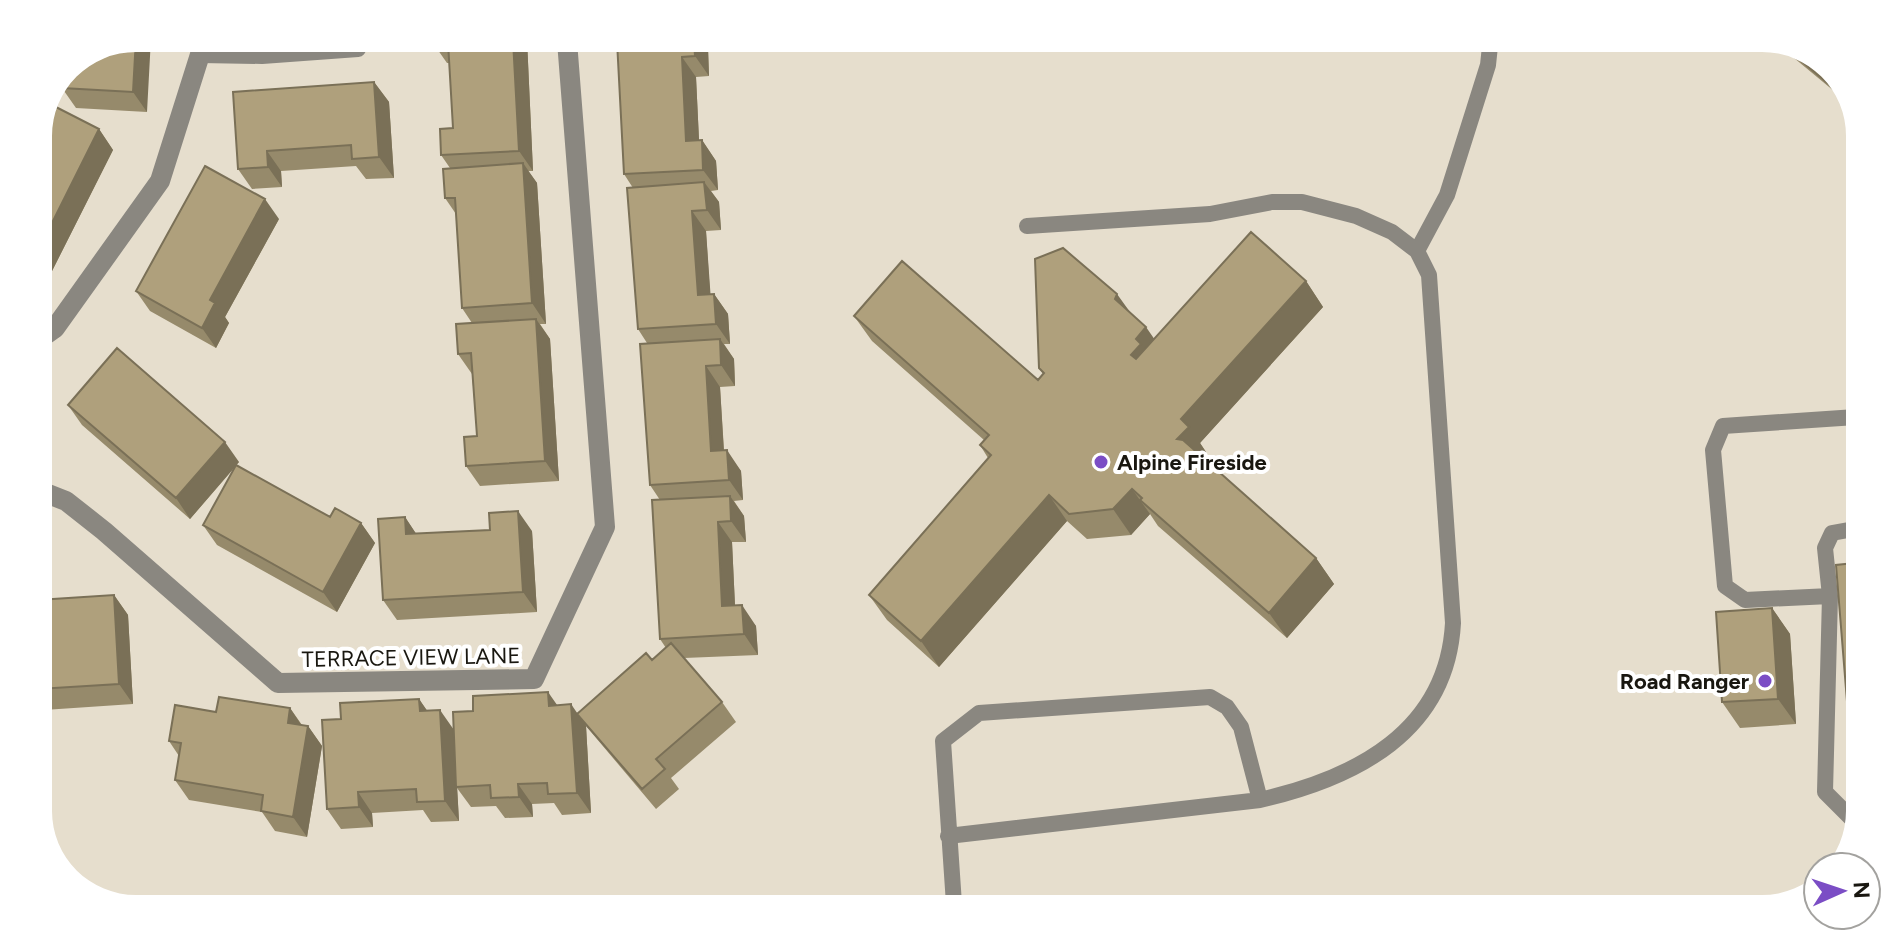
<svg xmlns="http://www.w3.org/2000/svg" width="1898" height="947" viewBox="0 0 1898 947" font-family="Figtree,sans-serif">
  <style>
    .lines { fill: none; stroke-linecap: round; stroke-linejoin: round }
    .service { stroke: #8a8780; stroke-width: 16 }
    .minor { stroke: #8a8780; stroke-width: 20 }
    .secondary { stroke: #625e53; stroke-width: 20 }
    .wall { fill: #968a6b }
    .shaded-wall { fill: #7a7057 }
    .building { fill: #afa07c; stroke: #7a7057; stroke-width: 2 }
    .poi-dot { fill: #7b4dc5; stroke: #fff; stroke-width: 3 }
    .labels { text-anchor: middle; stroke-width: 8; stroke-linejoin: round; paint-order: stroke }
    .poi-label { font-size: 22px; font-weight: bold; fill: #191710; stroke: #fff; text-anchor: start }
    .street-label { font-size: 22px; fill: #191710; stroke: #fff }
  </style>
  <rect width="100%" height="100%" fill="#e6decd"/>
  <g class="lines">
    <path class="service" d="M 200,55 L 262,56 L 358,49
      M 1417,251 L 1447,195 L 1488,65 L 1490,46
      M 1830,596 L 1745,600 L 1725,586 L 1713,450 L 1723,426 L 1856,417
      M 1851,818 L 1825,792 L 1830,596 L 1825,548 L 1832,533 L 1854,529
      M 948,836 L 1260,800
      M 954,904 L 943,741 L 979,713 L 1210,697 L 1227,707 L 1241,727 L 1260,800 C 1356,778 1447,732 1453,623 L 1429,275 L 1417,251 L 1392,232 L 1356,216 L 1302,202 L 1272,202 L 1210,214 L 1027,226"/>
    <path class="minor" d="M 38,340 L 55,328 L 160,181 L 203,45 L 201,38
      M 38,490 L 66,501 L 104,531 L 278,683 L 534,679 L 605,527 L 567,41"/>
    <path class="secondary" d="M 1758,909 L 1763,909"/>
  </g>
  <path class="wall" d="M 136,38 L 147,112 L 76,108 L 62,88 Z
    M 527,40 L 533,171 L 528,171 L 537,183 L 546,324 L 540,324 L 550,339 L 559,481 L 480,486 L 466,466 L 477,436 L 472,374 L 458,354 L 472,323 L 462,308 L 456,214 L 445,198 L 450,168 L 441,155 L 453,128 L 449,63 L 447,63 L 433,43 Z
    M 617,41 L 703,41 L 708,48 L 709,76 L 696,77 L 699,140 L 702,140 L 716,161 L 718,190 L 711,191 L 719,202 L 721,230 L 706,231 L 710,294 L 714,294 L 728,314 L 730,344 L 724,344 L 734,359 L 735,386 L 720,387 L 724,450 L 741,471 L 743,500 L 734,501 L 744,516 L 746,542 L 732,542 L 735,606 L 756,626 L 758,655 L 684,658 L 722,702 L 736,722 L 671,778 L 679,789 L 656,809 L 586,726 L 591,813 L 562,815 L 554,803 L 532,804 L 533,817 L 505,818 L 496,806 L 471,807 L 457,788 L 459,821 L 431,822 L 423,810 L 372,813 L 373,827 L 341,829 L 327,809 L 341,719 L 419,699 L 427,711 L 453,729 L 558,705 L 577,713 L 652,660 L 666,648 L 660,639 L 660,500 L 650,485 L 647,343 L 638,329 L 633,188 L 624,174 Z
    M 1782,48 L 1805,48 L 1844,82 L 1852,106 Z
    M 374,82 L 389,102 L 394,178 L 366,179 L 356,166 L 281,171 L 282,187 L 252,189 L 238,169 Z
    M 99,129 L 113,150 L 49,277 L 38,272 L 38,130 Z
    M 279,219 L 225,317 L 229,323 L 216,348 L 150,311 L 136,291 Z
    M 1306,281 L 1323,307 L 1200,443 L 1206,452 L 1202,457 L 1316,558 L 1334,584 L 1287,638 L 1158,526 L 1150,514 L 1131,535 L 1087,539 L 1067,521 L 939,667 L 887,620 L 869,595 L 988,458 L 980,445 L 984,440 L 872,341 L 854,316 L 1038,380 L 1043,374 L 1039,368 L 1130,312 L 1154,339 Z
    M 68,405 L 239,462 L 236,465 L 330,517 L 361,523 L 375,543 L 337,612 L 217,545 L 203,525 L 235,467 L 190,519 L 82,425 Z
    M 405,517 L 416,534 L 532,531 L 537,612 L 397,620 L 383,600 Z
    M 114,595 L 128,615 L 133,704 L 44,710 L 38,702 L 38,600 Z
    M 1772,608 L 1790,634 L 1796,724 L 1740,728 L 1722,702 Z
    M 290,708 L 302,725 L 308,726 L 322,746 L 307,837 L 275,831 L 262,812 L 189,800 L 175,780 L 179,756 L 169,741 L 216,712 Z"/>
  <path class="shaded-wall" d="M 136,38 L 151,38 L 147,112 L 133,92 Z
    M 513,40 L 527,40 L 533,171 L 519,151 Z
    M 694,41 L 703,41 L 708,48 L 709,76 L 695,56 Z
    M 682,57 L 696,77 L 700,161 L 686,141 Z
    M 374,82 L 389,102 L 394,178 L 379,157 Z
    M 99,129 L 113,150 L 49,277 L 38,261 L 38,251 Z
    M 702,140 L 716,161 L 718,190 L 703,170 Z
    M 267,151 L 281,171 L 282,187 L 268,167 Z
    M 523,163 L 537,183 L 546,324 L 532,303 Z
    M 704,182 L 719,202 L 721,230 L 707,210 Z
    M 265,199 L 279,219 L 225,317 L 229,323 L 216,348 L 202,328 L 210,300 Z
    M 692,211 L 706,231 L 712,315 L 698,295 Z
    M 1306,281 L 1323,307 L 1200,443 L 1206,452 L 1195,465 L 1177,439 L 1181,419 Z
    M 714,294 L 728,314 L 730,344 L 716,324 Z
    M 1117,294 L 1135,319 L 1115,299 Z
    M 536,319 L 550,339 L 559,481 L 545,461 Z
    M 1146,327 L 1164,353 L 1149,380 L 1131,355 L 1136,339 Z
    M 720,339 L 734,359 L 735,386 L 721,365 Z
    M 706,366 L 720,387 L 725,471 L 711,451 Z
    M 225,442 L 239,462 L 190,519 L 176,498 Z
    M 727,450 L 741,471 L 743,500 L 729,480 Z
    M 1132,489 L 1150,514 L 1131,535 L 1113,509 Z
    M 1049,495 L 1067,521 L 939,667 L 921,641 Z
    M 730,496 L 744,516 L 746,542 L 731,521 Z
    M 518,511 L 532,531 L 537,612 L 523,592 Z
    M 405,517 L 419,538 L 406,534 Z
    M 718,522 L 732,542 L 736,627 L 722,606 Z
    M 361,523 L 375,543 L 337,612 L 323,592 Z
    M 1316,558 L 1334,584 L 1287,638 L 1269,613 Z
    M 114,595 L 128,615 L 133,704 L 119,684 Z
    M 742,605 L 756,626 L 758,655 L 744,634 Z
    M 1772,608 L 1790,634 L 1796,724 L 1778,699 Z
    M 548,692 L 562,712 L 549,706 Z
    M 419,699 L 433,719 L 420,711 Z
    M 571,704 L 586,726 L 591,813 L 577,793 Z
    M 290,708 L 304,729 L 288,723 Z
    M 440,710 L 454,730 L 459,821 L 445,801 Z
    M 308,726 L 322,746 L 307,837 L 293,817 Z
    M 518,784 L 532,804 L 533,817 L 519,797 Z
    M 358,792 L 372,813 L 373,827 L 359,807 Z"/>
  <path class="building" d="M 136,38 L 133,92 L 62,88 L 63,76 L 67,66 Z
    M 433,40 L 513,40 L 519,151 L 441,155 L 440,129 L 453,128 L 448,42 L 433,43 Z
    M 617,41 L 694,41 L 695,56 L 682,57 L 686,141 L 702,140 L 703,170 L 624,174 Z
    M 1786,48 L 1805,48 L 1844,82 L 1850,102 Z
    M 374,82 L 379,157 L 352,159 L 351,145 L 267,151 L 268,167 L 238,169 L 233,92 Z
    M 50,104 L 99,129 L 38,251 L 38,130 Z
    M 523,163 L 532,303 L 462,308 L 455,198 L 445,198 L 443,169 Z
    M 205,166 L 265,199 L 210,300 L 215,303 L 202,328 L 136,291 Z
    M 704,182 L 707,210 L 692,211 L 698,295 L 714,294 L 716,324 L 638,329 L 627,188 Z
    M 1251,232 L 1306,281 L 1181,419 L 1189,427 L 1177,439 L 1183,440 L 1316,558 L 1269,613 L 1140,500 L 1142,498 L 1132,489 L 1113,509 L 1069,514 L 1049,495 L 921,641 L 869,595 L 991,455 L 980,445 L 989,435 L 854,316 L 902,261 L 1038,380 L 1044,373 L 1039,368 L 1035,259 L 1063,248 L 1117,294 L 1115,299 L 1146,327 L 1136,339 L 1141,344 L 1131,355 L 1136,359 Z
    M 536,319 L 545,461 L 466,466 L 464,437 L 477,436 L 471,353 L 458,354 L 456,324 Z
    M 720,339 L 721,365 L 706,366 L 711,451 L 727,450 L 729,480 L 650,485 L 640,344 Z
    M 117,348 L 225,442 L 176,498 L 68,405 Z
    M 236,465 L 330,517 L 335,508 L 361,523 L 323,592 L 203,525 Z
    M 730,496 L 731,521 L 718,522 L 722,606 L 742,605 L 744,634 L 660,639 L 652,500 Z
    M 518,511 L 523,592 L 383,600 L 378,519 L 405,517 L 406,534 L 490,530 L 489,513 Z
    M 1854,563 L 1851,751 L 1836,565 Z
    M 114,595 L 119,684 L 38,689 L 38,600 Z
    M 1772,608 L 1778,699 L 1722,702 L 1716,612 Z
    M 671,643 L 722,702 L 656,759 L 665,769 L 642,789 L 577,714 L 646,653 L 652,660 Z
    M 548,692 L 549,706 L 571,704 L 577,793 L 548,794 L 547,783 L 518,784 L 519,797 L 491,798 L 490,785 L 456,787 L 453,712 L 473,711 L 473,696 Z
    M 219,697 L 290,708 L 288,723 L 308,726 L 293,817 L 261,811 L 263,795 L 175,780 L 181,743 L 169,741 L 175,705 L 216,712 Z
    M 419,699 L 420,711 L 440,710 L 445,801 L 417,802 L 416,789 L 358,792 L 359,807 L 327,809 L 322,720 L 341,719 L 340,703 Z"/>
  <g class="poi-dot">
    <circle cx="1101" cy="462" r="8"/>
    <circle cx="1765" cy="681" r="8"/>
  </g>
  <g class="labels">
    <g class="poi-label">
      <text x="1117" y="470">Alpine Fireside</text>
      <text x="1749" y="689" text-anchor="end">Road Ranger</text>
    </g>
    <g class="street-label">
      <text transform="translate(411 657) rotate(-1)" y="8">TERRACE VIEW LANE</text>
    </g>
  </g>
  <path d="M0 0H1898V947H0ZM136 52H1762A84 84 0 0 1 1846 136V811A84 84 0 0 1 1762 895H136A84 84 0 0 1 52 811V136A84 84 0 0 1 136 52Z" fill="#fff" fill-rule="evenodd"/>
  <g transform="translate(1842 891) rotate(87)"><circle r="38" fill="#ffffff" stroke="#a3a29f" stroke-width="2"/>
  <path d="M0-6L14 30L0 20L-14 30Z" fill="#7b4dc5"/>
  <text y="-12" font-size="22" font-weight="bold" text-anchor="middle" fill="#191710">N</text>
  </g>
</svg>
